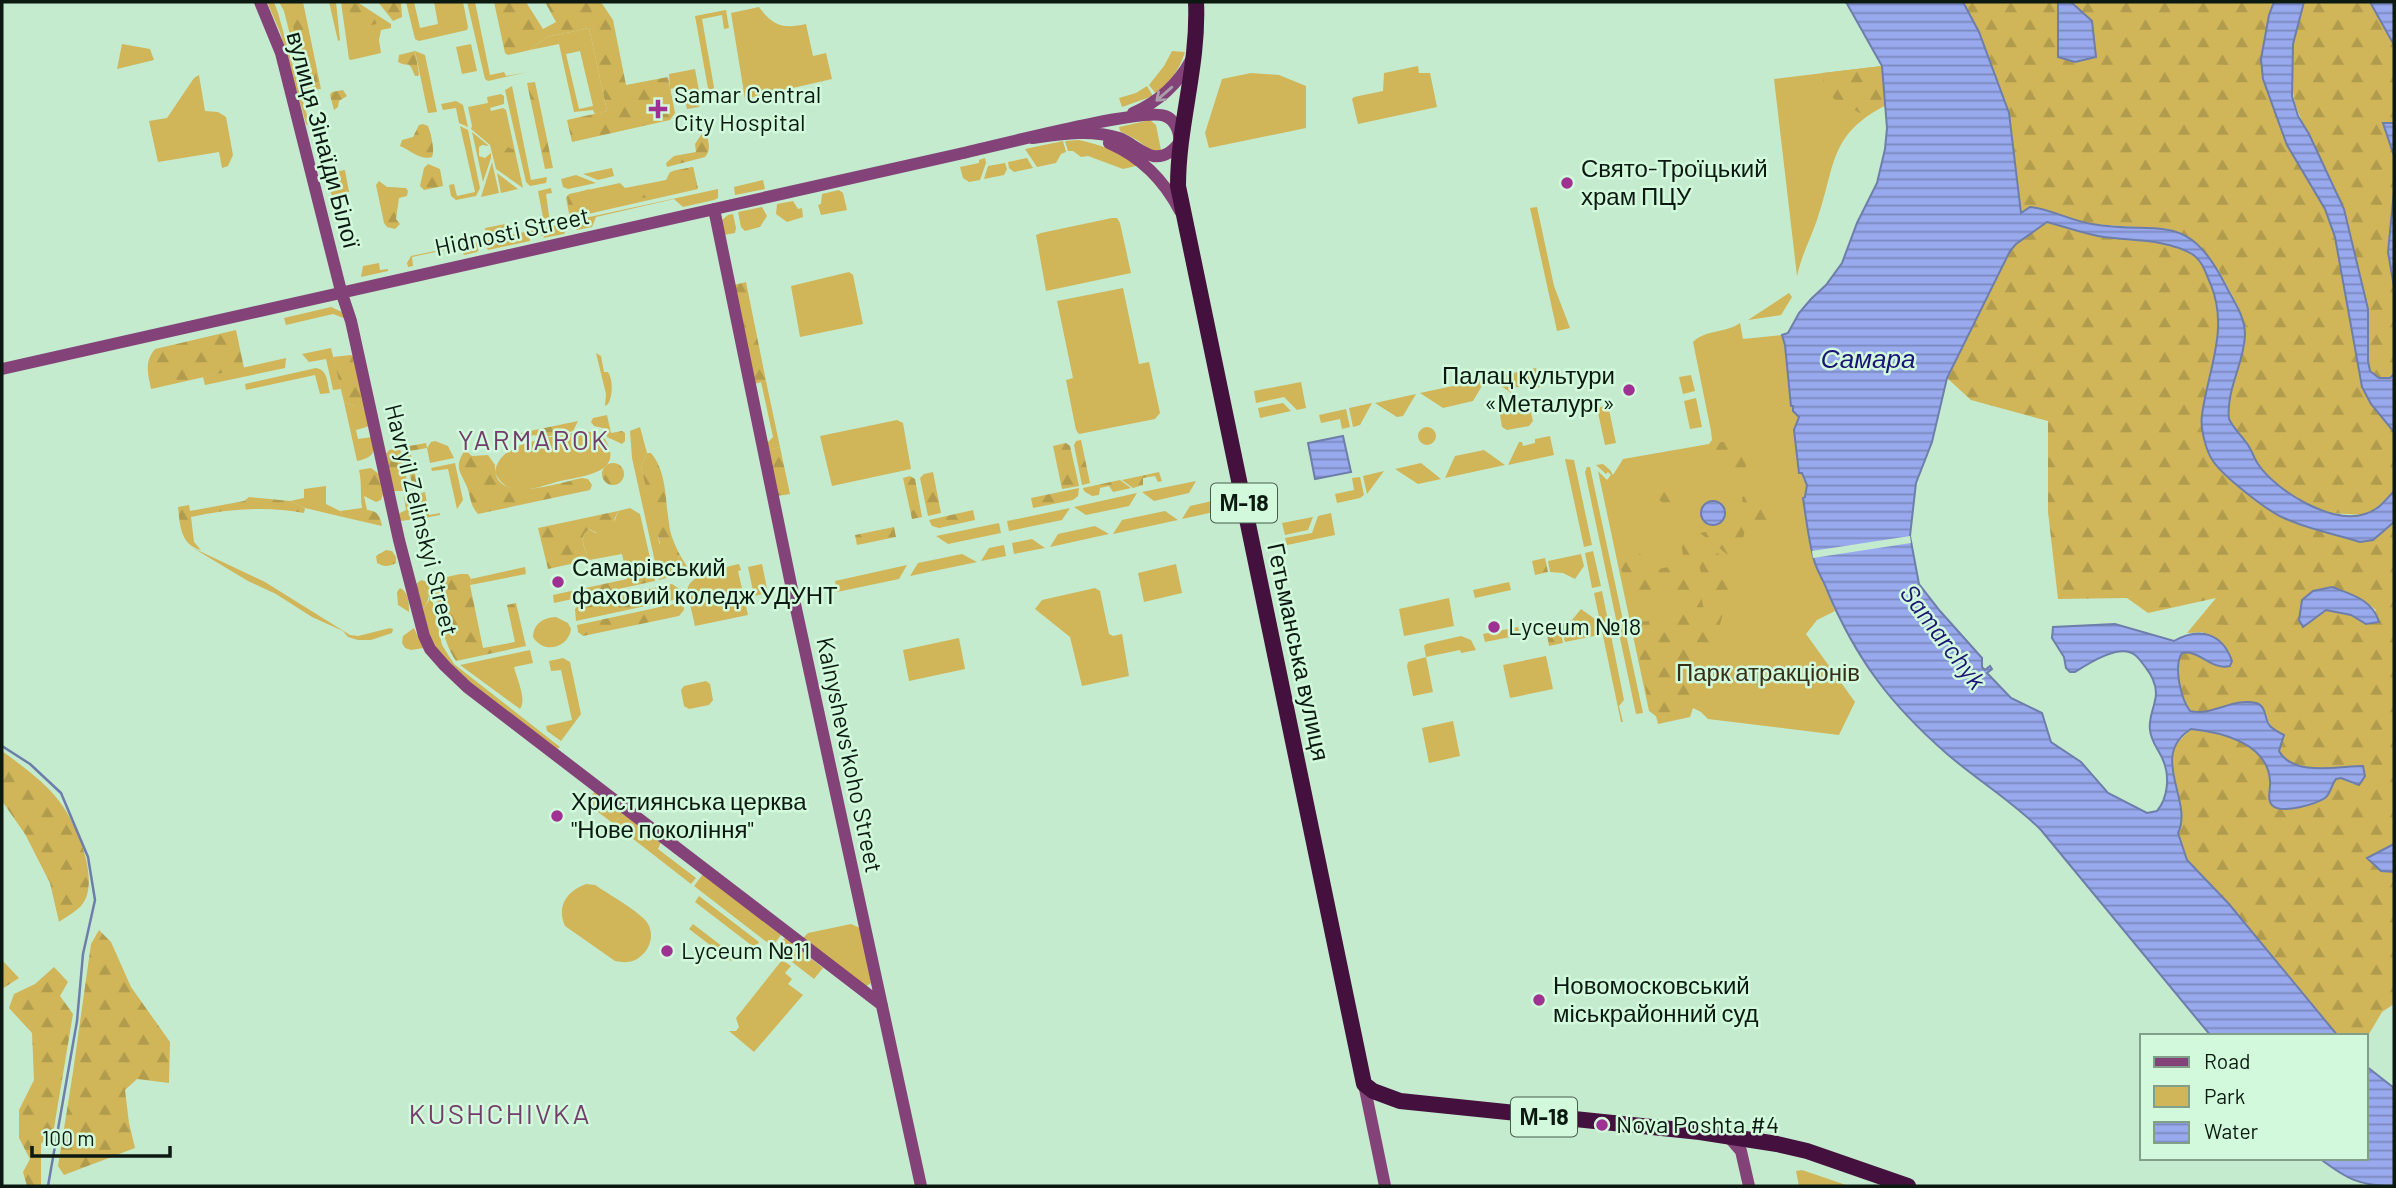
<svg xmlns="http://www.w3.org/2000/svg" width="2396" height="1188" viewBox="0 0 2396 1188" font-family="Barlow,sans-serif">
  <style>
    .green { fill: #d0b559; fill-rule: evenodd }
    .forest { fill: url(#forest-firs); fill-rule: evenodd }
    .water { fill: url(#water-rules); stroke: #6e7eab; stroke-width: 2 }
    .pier { fill: #c5ebcf }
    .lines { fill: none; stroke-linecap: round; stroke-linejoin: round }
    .stream { stroke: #6e7eab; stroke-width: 2.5 }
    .secondary { stroke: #834379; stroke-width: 12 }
    .highway { stroke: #44103e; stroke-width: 16 }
    .oneway { stroke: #aa9eaa }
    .poi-dot { fill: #9e3191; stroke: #d2f9dc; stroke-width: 2.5 }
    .labels { text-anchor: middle; stroke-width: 5; stroke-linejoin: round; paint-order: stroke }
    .shield { fill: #d2f9dc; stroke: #475c4d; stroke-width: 2 }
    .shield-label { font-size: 23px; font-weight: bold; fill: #0b1910 }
    .poi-label { font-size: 24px; fill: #0b1910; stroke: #d2f9dc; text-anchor: start }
    .street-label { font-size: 24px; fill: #0b1910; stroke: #d2f9dc }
    .park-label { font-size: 24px; fill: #362f17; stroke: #d2f9dc }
    .water-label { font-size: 26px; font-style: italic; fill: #1a1477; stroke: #d2f9dc }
    .quarter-label { font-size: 28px; letter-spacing: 2px; fill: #733c6b; stroke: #d2f9dc }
  </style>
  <defs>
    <pattern id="forest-firs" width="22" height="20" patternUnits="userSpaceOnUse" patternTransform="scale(1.75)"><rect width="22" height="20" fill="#d0b559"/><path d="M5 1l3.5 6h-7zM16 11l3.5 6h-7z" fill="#b19b4c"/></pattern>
    <pattern id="water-rules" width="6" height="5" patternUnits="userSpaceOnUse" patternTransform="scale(1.75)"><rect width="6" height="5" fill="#98a9ed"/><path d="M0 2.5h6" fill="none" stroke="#7a89bf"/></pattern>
  </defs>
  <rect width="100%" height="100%" fill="#c5ebcf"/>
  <path class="green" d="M 267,2 L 274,2 L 278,13 L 310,126 L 306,124 L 280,32 Z
    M 279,2 L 303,2 L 321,89 L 304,91 L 284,11 Z
    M 329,2 L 336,2 L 340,40 L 338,41 Z
    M 341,2 L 357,2 L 391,24 L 391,28 L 381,30 L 379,40 L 381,53 L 351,60 L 349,59 Z
    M 406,2 L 414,2 L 420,28 L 438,24 L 434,2 L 463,2 L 468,27 L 467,30 L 419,41 L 415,39 Z
    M 467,2 L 475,2 L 490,75 L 504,72 L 506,76 L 528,72 L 488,81 L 485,79 Z
    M 759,7 C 773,26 783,29 806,24 L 813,56 L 826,53 L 832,79 L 745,99 L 731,13 Z
    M 726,10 L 729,28 L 724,29 L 722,15 L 702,19 L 715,93 L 709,94 L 695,16 Z
    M 589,28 L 607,111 L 595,114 L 593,110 L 574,112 L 559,44 L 530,50 L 547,37 ZM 580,51 L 593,106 L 579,109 L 566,54 Z
    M 122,44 L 150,49 L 154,60 L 117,69 Z
    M 471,44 L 477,71 L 462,74 L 456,47 Z
    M 415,51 L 425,55 L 437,112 L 428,113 Z
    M 1172,51 L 1185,52 C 1179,70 1171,82 1156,94 L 1149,85 L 1164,66 Z
    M 1418,66 L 1419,73 L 1430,73 L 1437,107 L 1358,124 L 1352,99 L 1354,97 L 1383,91 L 1384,73 Z
    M 1882,66 L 1886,105 C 1828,135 1836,166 1817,220 C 1810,240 1802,254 1797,276 L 1774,79 Z
    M 695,69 L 701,102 L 699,107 L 687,109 L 682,87 L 670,89 L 669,74 Z
    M 1251,73 L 1279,75 L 1306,86 L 1306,128 L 1209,148 L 1205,133 L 1222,79 Z
    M 199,75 L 205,111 L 218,112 L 226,117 L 233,155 L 228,166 L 222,168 L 219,152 L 158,162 L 149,121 L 167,118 L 194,78 Z
    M 512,86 L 531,180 L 547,177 L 546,183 L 530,186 L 526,182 L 505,90 Z
    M 1147,86 L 1153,96 L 1122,107 L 1119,98 L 1136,93 Z
    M 501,94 L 504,96 L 504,104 L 490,108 L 491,111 L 503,108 L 506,110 L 523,188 L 496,169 L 490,145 L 471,129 L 472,126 L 468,107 L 488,103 L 487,97 Z
    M 456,101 L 463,105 L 468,127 L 459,123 L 456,108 L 443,110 L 441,104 Z
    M 1150,120 L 1156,125 L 1161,150 L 1153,152 L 1137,140 L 1120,131 L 1119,127 Z
    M 460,126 L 468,130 L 480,188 L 476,196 L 456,200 L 451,196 L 449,185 L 454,184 L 457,196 L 475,192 Z
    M 472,132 L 489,146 L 482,145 L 479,147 L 479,156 L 485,158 L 491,153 L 491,158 L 483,182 Z
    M 1079,140 C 1102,145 1120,152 1140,165 L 1123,169 L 1088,156 L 1081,157 L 1073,151 L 1068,151 L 1065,141 Z
    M 1063,141 L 1066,152 L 1061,154 L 1056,163 L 1037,167 L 1025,149 Z
    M 985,158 L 986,163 L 980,180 L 969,182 L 963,178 L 960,167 L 979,163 L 979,160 Z
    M 1027,158 L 1033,168 L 1014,172 L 1009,168 L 1008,162 Z
    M 492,162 L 499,193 L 481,197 Z
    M 1005,163 L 1007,169 L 1004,175 L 984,179 L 988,166 Z
    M 693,167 L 698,189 L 570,218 L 566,198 L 569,194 L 620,183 L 625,188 L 666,180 L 670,172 Z
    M 612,168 L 614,176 L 598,180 L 583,174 Z
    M 345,170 L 349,192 L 332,196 L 325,174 Z
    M 497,173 L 518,189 L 501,193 Z
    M 576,175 L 596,183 L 568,189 L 563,187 L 561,179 Z
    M 763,180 L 765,189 L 735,195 L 734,187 Z
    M 551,188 L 552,193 L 546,194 L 550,222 L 544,223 L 538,191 Z
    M 718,189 L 718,198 L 714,200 L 683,207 L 674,199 L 596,217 L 592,227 L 577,230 L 572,227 L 571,221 Z
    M 839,190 L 843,193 L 847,210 L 821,215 L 818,205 L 821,204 L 822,194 Z
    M 793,201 L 798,209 L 802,208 L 803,217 L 787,222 L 776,214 L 777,204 Z
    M 762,207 L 767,216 L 760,227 L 745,231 L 741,227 L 738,212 Z
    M 1537,207 L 1554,286 L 1570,328 L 1557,331 L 1530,208 Z
    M 733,214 L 736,228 L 735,233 L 723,235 L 722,220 L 728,215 Z
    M 1112,218 L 1117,218 L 1120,223 L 1131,273 L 1046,291 L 1036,235 L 1041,233 Z
    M 510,223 L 512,230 L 486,236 L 485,228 Z
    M 566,223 L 567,228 L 564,234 L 543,238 L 545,235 L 542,236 L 540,233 L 529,236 L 530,241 L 488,250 L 483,241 L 543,228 L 545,235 L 544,228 Z
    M 478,242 L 479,248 L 477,252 L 464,255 L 459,247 L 412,257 L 413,266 L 408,267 L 407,263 L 411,256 Z
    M 379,263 L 380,270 L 388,269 L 388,271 L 361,277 L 363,266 Z
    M 849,272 L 853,275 L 863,324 L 800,337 L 791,286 Z
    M 1123,288 L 1139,364 L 1149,362 L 1160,413 L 1155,419 L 1079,434 L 1076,430 L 1066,380 L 1073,378 L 1057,301 Z
    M 1789,293 L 1792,297 L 1781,315 L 1748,320 Z
    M 331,307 L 342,312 L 346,319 L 333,314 L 286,325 L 284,318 Z
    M 1740,323 L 1743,339 L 1782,335 L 1785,345 L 1793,411 L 1799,417 L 1795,425 L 1803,479 L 1807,485 L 1805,497 L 1803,498 L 1813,558 L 1835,611 L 1817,620 L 1806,634 L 1855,702 L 1839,735 L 1708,719 L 1701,712 L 1693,708 L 1690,717 L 1658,724 L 1656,716 L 1649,711 L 1598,471 L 1607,480 L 1611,475 L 1608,472 L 1606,474 L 1596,465 L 1603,464 L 1610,470 L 1613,475 L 1623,459 L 1709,444 L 1712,440 L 1711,431 L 1693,342 C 1704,330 1726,333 1740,323 Z
    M 331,348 L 341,389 L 333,390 L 326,359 L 309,362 L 302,354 Z
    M 596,353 L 601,356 L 604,372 L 608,372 C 613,380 613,395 608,404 L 605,406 L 606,394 Z
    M 286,358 L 285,368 L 205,385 L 203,377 Z
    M 316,368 C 328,370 327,382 330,393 L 320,394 L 315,375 L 246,390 L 245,384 Z
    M 1536,368 L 1540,387 L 1529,389 L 1528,385 L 1512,388 L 1511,393 L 1490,378 Z
    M 1691,375 L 1695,391 L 1683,394 L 1679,377 Z
    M 1486,379 L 1473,401 L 1443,408 L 1420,393 Z
    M 766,381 L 780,447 L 768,450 L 766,444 L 773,437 L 761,382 Z
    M 1301,382 L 1306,408 L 1297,410 L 1284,397 L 1256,403 L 1254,391 Z
    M 363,390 L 370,426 L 356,430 L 358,439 L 372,437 C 376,453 374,457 357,461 L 344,402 L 354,406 Z
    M 1416,394 L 1403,416 L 1397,417 L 1375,403 Z
    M 1696,398 L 1702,427 L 1690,429 L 1684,401 Z
    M 1283,403 L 1291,411 L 1260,418 L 1258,408 Z
    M 1372,403 L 1360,425 L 1353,427 L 1349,408 Z
    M 1608,405 L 1616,443 L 1605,445 L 1597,408 Z
    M 1525,406 L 1530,409 L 1533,421 L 1529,426 L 1507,430 L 1502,427 L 1500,415 L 1503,411 Z
    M 1346,409 L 1350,427 L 1342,429 L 1340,419 L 1321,423 L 1319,415 Z
    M 897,420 L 903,423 L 911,469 L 832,486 L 820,436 Z
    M1418 436a9 9 0 1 1 18 0a9 9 0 1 1-18 0Z
    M 640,427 L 647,453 L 641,467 L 657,526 L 659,543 L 677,564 L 680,555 L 687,567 L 681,574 L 659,580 L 632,458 L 630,431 Z
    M 586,431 L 602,435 C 629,472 585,476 560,481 C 545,485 526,493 511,488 C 503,485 499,480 495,473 C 498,439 559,437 586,431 Z
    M 1550,436 L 1554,455 L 1508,465 L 1519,442 L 1522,442 L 1523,446 L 1535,443 L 1535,439 Z
    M 435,441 L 448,446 L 454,458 L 430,463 L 427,448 L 431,442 Z
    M 1484,450 L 1505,465 L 1445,478 L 1455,456 Z
    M 1565,459 L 1574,460 L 1592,545 L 1584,547 Z
    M 455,463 L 463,500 L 457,509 L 448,469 L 432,471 L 431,468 Z
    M 1421,463 L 1441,479 L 1418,484 L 1395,469 Z
    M 1587,467 L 1590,467 L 1643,713 L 1636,714 L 1585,472 Z
    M 1384,471 L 1367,494 L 1363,476 Z
    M 1360,477 L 1364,495 L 1360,498 L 1337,503 L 1335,494 L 1354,490 L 1352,478 Z
    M 1196,481 L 1189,493 L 1154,501 L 1142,492 Z
    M 326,486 L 326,504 L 340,511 L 343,517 L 305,508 L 290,501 L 304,498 L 304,489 Z
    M 425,492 L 429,515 L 440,513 L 440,515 L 419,519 L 414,495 Z
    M 1137,493 L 1129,506 L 1086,515 L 1074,507 Z
    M 410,496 L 415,519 L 401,521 L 398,514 L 406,510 L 404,497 Z
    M 1221,499 L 1223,510 L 1182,519 L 1190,506 Z
    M 630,508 L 640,514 L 653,571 L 627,577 L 622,554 L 584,561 L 587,554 C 583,544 580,538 588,529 L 596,533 L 615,520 L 618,511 Z
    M 1070,508 L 1062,520 L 1009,531 L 1007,521 Z
    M 1165,511 L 1178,520 L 1113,534 L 1122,520 Z
    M 1331,513 L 1335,535 L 1287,545 L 1285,538 L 1312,533 L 1318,516 Z
    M 1313,517 L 1308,530 L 1285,535 L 1282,523 Z
    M 999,523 L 1001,533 L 948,544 L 936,536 Z
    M 1095,526 L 1109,534 L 1050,547 L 1058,534 Z
    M 1032,539 L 1045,548 L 1014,554 L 1012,543 Z
    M 1004,545 L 1006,556 L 981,561 L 989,548 Z
    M 193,548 L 265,582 L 350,635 L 358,636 L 390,628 L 393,629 L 392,633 L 371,640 L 358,640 L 348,637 L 343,631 L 312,617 L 276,594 L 248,581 Z
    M 1593,551 L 1601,586 L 1592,588 L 1585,553 Z
    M 962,554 L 977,562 L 910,576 L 918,563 Z
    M 1581,554 L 1584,566 L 1575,579 L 1563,573 L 1550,572 L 1548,561 Z
    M 739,564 L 741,570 L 738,571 L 748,615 L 695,626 C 694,618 686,593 688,587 C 693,573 727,567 739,564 Z
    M 762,564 L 768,593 L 754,596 L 748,567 Z
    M 1176,564 L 1182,593 L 1144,602 L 1138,573 Z
    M 907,565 L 899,579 L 837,592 L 835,581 Z
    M 525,567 L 526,574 L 470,585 L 471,579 Z
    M 1509,582 L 1511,590 L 1475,598 L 1473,590 Z
    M 429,586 L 442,645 L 454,664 L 560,747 L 557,749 L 450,667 L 431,641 L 423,609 L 429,600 Z
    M 400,588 C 409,592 409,603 409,612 L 398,605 L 397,592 Z
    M 1095,588 L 1100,591 L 1109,634 L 1113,636 L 1122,634 L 1129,676 L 1082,686 L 1070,637 L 1035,609 L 1042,600 Z
    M 1602,591 L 1624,700 L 1619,706 L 1623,722 L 1621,722 L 1594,593 Z
    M 1449,598 L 1454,626 L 1404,636 L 1399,609 Z
    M 1581,609 L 1595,619 L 1599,635 L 1565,642 L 1561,625 L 1572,620 Z
    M 556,617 L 568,623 L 571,629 C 568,649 543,654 533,637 C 534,623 543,618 556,617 Z
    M 1518,627 L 1520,635 L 1485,642 L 1483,634 Z
    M 414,628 L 423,648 L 411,650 L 405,648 L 402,643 L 403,636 Z
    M 1461,636 L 1471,640 L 1476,650 L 1461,653 L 1460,650 L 1426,657 L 1433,692 L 1413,696 L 1407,666 L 1408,662 L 1426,657 L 1424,646 L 1426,644 Z
    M 959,638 L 965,669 L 909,681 L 903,650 Z
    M 530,650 L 533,663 L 514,667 C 517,680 527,699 520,709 L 460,665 Z
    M 1546,656 L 1553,689 L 1510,698 L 1503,665 Z
    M 563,658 L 570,662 L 581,714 L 561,741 L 547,731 L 546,726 L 572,720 L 561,670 L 551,671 L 549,661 Z
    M 706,681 L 710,684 L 713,700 L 709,705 L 689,709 L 684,706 L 681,690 L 684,686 Z
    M 1453,721 L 1460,756 L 1429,763 L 1422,728 Z
    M 623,812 L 661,842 L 658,849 L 696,878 L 691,884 L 614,824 Z
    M 703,874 L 781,935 L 775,943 L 771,941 L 768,943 L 694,886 Z
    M 586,884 L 595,885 C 607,893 638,911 646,921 C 655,932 651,948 641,956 C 633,963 625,963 615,961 L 565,926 C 556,906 567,891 586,884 Z
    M 699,896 L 759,942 L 755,948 L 695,902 Z
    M 693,924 L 735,956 L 731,961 L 689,929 Z
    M 851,924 L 860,928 L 871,983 L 865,987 L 803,938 L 808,933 Z
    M 785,938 L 823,968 L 814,979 L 779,952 L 781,949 L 778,945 Z
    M 782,960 L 791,966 L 785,973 L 792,979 L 788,984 L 803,995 L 754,1052 L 729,1031 L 736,1031 L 739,1027 L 736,1018 Z
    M 1802,1170 L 1849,1186 L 1799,1186 L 1796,1171 Z"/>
  <path class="forest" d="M 301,2 L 318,82 L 316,86 L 311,87 L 305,79 L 300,48 L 294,35 L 291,3 Z
    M 344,2 C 357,2 369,10 378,20 L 376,24 L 366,26 L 356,32 L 348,30 Z
    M 378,2 L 401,2 L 402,17 L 393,21 Z
    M 494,2 L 526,2 L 543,29 L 556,22 L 545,2 L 601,2 L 613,20 L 626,85 L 668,77 L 675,113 L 670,120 L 572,142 L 567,120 L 607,111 L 589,28 L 547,37 L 530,50 L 508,55 L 505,53 Z
    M 1963,2 L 2274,2 L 2269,15 L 2261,59 L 2263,79 L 2287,145 L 2325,209 L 2335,237 L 2362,387 L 2371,404 L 2394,432 L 2394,491 L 2374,510 L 2363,515 L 2329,513 L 2298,500 L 2272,480 L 2259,465 L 2248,445 L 2229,419 L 2231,388 L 2245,337 L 2244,326 L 2238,306 L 2218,269 L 2170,229 L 2091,224 L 2030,207 L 2021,213 L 2009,113 L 1979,32 ZM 2058,2 L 2092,21 L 2058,57 Z
    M 2304,2 L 2370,2 L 2394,45 L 2394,123 L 2383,124 L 2394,156 L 2394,191 L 2388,252 L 2394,287 L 2394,374 L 2390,378 L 2379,378 L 2370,371 L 2309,134 C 2291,105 2289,79 2293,44 C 2295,30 2302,16 2304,2 Z
    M 415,51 L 419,74 L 418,76 L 415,76 C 408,58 410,69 398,62 L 399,55 Z
    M 1882,66 L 1886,105 L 1865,116 C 1843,102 1824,102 1822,73 Z
    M 535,82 L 553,168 L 545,169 L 527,83 Z
    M 343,90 L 347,96 L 339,101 L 338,107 L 334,110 L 330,95 L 332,92 Z
    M 423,124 L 428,126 C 431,133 435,151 432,157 C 421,161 410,150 400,146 L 402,140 L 413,137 L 419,125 Z
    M 703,132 L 706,132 C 708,141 712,149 705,157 L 667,167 L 666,163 L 674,156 L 696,152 L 695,144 Z
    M 508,147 L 514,150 L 515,163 L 518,172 L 515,177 L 502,171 L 494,159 L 494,156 L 504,152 Z
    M 428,164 L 440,169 L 443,186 L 424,190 L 420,186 L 424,168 Z
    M 693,167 L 698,189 L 672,171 Z
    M 379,181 L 387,187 L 406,188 L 408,191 L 407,196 L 399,198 L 396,219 L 400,224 L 395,229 L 387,227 L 384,223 L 376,185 Z
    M 639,187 L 656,188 L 659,195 C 655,199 640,199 635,195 Z
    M 589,189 L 590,195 C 598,198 603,204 596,212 L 570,218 L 567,196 Z
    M 2047,222 L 2102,237 L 2141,240 L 2176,246 L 2193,255 L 2201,261 L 2216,298 L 2219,317 L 2219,337 L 2201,418 L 2279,516 L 2360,542 L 2373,540 L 2394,522 L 2394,844 L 2367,858 L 2381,871 L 2394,872 L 2394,1004 L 2382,1012 L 2366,1039 L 2366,1036 L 2338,1036 L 2229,904 L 2187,860 L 2178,832 L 2172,760 L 2175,745 L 2191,729 C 2221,732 2268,743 2270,780 C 2271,788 2266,801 2273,806 C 2283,814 2316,804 2325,798 C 2331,794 2331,785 2336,779 L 2341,778 L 2353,784 L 2363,766 C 2339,766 2293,777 2279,751 L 2284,735 L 2271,727 L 2263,707 L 2194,713 L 2186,707 C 2182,693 2173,666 2182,653 C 2200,649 2212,671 2230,666 L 2203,632 L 2187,633 L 2216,598 L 2148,613 L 2127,598 L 2058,599 L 2048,512 L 2048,421 L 1971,400 L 1947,378 L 2010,251 L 2016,244 ZM 2332,587 L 2361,599 L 2376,610 L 2366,624 L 2351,615 L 2326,610 L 2312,621 Z
    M 746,282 L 766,381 L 754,384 L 734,285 Z
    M 236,330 L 244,368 L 151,389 C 148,373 144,362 155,349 Z
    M 351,355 L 353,356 L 363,390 L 360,401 L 354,406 L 344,402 L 333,357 Z
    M 607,415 L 611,433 L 622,431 L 625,433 L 625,441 L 622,444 L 607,437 L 607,429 L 594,426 L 591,422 L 593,418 Z
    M 578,421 L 573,431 L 546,437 L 533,435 L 526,442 L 516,442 L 511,435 Z
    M 1081,440 L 1090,483 L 1082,485 L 1074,445 L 1076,441 Z
    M 1731,441 L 1737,442 L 1744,450 L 1748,486 L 1734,488 L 1731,469 L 1719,470 L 1715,443 Z
    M 426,443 L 427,448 L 410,451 L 418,488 L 413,489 L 404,447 Z
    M 1066,443 L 1070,446 L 1079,486 L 1062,489 L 1053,446 Z
    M 780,447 L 790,494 L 777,496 L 768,450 Z
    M 400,448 L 409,491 L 394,491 L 386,454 L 389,450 Z
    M 465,450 L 472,456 L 488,455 L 495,465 C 492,507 561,482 582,478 L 588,479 L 592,485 L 590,490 L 478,514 C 470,505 471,498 467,487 C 461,472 453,468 465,450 Z
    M 647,453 L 651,453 C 667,472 665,500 669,523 C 670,535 675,545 680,555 L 677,564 L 666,568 L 641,467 Z
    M602 474a11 11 0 1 1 22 0a11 11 0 1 1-22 0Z
    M 371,468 L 379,474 L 383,494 L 381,500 L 376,502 L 364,496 L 367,510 C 378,511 380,516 382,526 L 343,517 L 340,511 L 362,508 C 360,495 362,483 359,470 Z
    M 933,472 L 941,513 L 928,516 L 920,478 L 924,474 Z
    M 1159,472 L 1162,481 L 1158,482 L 1155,476 L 1143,478 L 1143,485 L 1133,488 L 1122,480 Z
    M 910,476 L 915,479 L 922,517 L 912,519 L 903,478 Z
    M 1120,480 L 1131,488 L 1113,492 L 1109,486 L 1100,488 L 1099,495 L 1092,496 L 1084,491 L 1083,488 Z
    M 1079,488 L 1078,496 L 1073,500 L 1033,508 L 1031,498 Z
    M 1665,488 L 1669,492 L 1672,511 L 1658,499 L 1659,490 Z
    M 1748,491 C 1749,515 1744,537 1738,559 L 1733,559 L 1700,533 L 1739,525 L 1737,507 L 1743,506 L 1742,497 L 1745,496 L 1744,492 Z
    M 249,497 L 290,501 L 305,508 L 304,513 C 267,506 228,509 191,517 L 194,542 L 201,550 C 180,545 180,524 178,507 L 189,505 L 190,511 L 244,501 Z
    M 1763,501 C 1772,504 1775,510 1774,520 L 1760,524 L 1758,539 L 1754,541 L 1752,538 L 1757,502 Z
    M 1656,506 L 1684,529 L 1713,645 L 1692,708 L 1656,716 L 1650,711 L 1633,625 L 1640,622 L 1649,621 L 1652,635 L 1676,630 L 1670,589 L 1634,593 L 1626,591 L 1616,545 C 1630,548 1649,555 1653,570 L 1684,564 C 1683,555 1682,541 1676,534 C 1667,525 1661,527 1654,514 Z
    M 973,510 L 975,520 L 939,528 L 932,526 L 929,520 Z
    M 618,511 L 608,534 L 601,535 L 589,529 C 579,537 583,545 587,554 L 584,561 L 548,569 L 538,528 Z
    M 894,527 L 896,537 L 857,545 L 855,535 Z
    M 1691,534 L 1736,567 L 1717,635 Z
    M 386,550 L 392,551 L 396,557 L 396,563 C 388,567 384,567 377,563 L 376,556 Z
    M 1545,558 L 1548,572 L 1535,575 L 1532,561 Z
    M 653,571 L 655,581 L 554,603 L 553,595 L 627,579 L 627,577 Z
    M 460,574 L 468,574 L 471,579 L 470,585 L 483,648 L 515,642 L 507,605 L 516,603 L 526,646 L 456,661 C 441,639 439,608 433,583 L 438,579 Z
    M 421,580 L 428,582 C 431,592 429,601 423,609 L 416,584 Z
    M 672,584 L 681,590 L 683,598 L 576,621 L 575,609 L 580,604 Z
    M 683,602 L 684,610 L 679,616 L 583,636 L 578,632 L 577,625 Z
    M 1559,626 L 1563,643 L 1549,646 L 1546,628 Z
    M 2,751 C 21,765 45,782 59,801 C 76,822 102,882 81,906 C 75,912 66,917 59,922 L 50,883 L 25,834 L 2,801 Z
    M 595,791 L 623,812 L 614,824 L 586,803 Z
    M 99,930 L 111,942 L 131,987 L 170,1042 L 169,1083 L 137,1079 L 125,1090 L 129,1123 L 135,1148 L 64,1175 L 58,1166 L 73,1072 L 91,944 Z
    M 2,960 L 19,978 L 2,989 Z
    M 54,967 L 68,982 L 60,996 L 73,1014 L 54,1128 L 41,1144 L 41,1185 L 27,1186 L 23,1172 L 30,1159 L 19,1138 L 19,1110 L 34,1080 L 32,1033 L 9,1008 L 14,994 L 35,984 Z"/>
  <path class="water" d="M 1846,2 L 1963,2 L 1979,32 L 2009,113 L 2021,213 L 2030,207 C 2051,209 2071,221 2092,224 C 2160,236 2187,208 2226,286 C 2234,302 2245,316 2245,335 C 2244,364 2226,389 2229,419 C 2234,429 2242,436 2248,445 C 2252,451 2254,458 2258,464 C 2276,491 2332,525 2365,514 C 2377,511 2386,500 2394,491 L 2394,522 L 2373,540 L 2360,542 C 2335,534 2307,529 2284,518 C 2267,511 2223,476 2213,461 C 2206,451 2200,428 2202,415 C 2208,370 2229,330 2211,285 C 2206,274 2203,261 2192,254 C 2166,239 2133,241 2104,237 C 2085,234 2066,227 2047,222 L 2016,244 L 2010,251 L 1947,378 L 1932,442 L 1916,483 L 1910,536 L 1919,584 L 1940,611 L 1982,658 L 1982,667 L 1985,670 L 1990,666 L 1992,669 L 1987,673 L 2011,698 L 2042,713 L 2051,742 L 2081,762 L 2108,793 L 2147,813 L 2157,811 C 2168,798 2170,776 2163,760 C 2159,750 2151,742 2150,730 C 2148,717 2156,705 2156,693 C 2156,684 2151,674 2146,668 C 2143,664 2139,658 2135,655 C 2120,643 2089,663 2075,672 L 2070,672 L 2066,668 L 2064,657 L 2052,638 L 2053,627 L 2115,624 L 2174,641 C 2198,627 2222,632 2232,661 L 2230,666 C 2212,671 2199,649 2182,653 C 2173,666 2181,699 2190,711 C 2211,717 2234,697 2256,703 C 2267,706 2264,719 2270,726 C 2274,730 2280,733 2284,735 L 2279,751 C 2293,777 2339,766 2363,766 L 2365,776 L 2359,785 L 2341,778 L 2336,779 C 2331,785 2331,793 2325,798 C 2316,804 2283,814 2273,806 C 2266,801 2271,788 2270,781 C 2268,743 2221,732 2191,729 C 2148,756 2194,801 2178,833 L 2187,860 L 2229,904 L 2338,1036 L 2211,1036 L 2041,830 C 2012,801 1977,780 1946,753 C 1890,704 1856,659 1827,590 C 1823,579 1815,568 1813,556 C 1808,537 1806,517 1803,498 L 1805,497 L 1807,485 L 1802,473 L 1799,473 L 1794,430 L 1799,417 L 1793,411 L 1793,406 L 1791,406 L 1785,345 L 1782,335 L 1788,333 L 1799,313 L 1811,299 L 1826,285 L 1842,263 L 1857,223 L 1877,183 L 1885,149 L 1887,128 L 1882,66 Z
    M 2058,2 L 2071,2 L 2092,21 L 2096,57 L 2075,62 L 2058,57 Z
    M 2274,2 L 2304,2 L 2293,44 L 2292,96 L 2298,116 L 2309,134 L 2344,209 L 2368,309 L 2368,361 L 2370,371 L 2379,378 L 2390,378 L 2394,374 L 2394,432 L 2371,404 L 2362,387 L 2335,237 L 2325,209 L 2287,145 L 2263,79 L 2261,59 L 2269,15 Z
    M 2370,2 L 2394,2 L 2394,45 Z
    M 2383,123 L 2394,123 L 2394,156 Z
    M 2394,191 L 2394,287 L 2388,252 Z
    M 1343,436 L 1351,472 L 1315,479 L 1308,443 Z
    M1701 513a12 12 0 1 1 24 0a12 12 0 1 1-24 0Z
    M 2332,587 C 2351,594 2373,600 2379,622 L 2366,624 L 2351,615 L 2326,610 L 2303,627 L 2299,620 L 2302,600 L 2313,591 Z
    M 2394,844 L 2394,872 L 2381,871 L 2367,858 Z
    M 2366,1066 L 2394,1088 L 2394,1186 C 2359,1186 2347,1179 2319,1158 L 2366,1158 Z"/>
  <path class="pier" d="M 1910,536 L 1911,543 L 1813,558 L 1812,551 Z"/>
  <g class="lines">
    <path class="stream" d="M 2,746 L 30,764 L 61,793 L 88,857 L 95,900 L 83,954 L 77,1021 L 48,1186"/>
    <path class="secondary" d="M 260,2 L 281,53 L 341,291 L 351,321 L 399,540 L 424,636 L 430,649 L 445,666 L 467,687 L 882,1005
      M 1133,113 C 1158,102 1178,84 1191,60
      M 1109,143 C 1141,157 1164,180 1180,211
      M 714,209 L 795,604 L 921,1186
      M 2,369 L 959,154 C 992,147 1143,107 1165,116 C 1176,120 1179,131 1180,142 C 1173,151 1165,158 1153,156 C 1141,153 1130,142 1119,138 C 1090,129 1061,134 1032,138
      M 1364,1084 L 1385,1186
      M 1728,1136 L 1741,1151 L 1749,1186"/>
    <path class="highway" d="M 1196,2 C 1199,65 1178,124 1178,186 L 1364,1084 L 1373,1091 L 1400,1101 L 1700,1132 L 1777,1144 L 1807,1151 L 1908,1186"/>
  </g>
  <defs><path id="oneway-shaft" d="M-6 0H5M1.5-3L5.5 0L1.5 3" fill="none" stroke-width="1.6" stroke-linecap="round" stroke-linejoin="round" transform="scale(1.75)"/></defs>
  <use class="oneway" href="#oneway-shaft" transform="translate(1164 94) rotate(139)"/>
  <g class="poi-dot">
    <path d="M654.5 98.5h7v7h7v7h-7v7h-7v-7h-7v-7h7z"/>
    <circle cx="1567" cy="183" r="7"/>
    <circle cx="1629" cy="390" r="7"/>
    <circle cx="558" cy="582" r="7"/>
    <circle cx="1494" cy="627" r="7"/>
    <circle cx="557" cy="816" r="7"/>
    <circle cx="667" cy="951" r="7"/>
    <circle cx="1539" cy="1000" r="7"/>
    <circle cx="1602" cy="1125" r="7"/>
  </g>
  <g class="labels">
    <g class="shield">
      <rect x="1211" y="483.5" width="66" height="39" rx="5"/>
      <rect x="1511" y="1097.5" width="66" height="39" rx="5"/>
    </g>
    <g class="shield-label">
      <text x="1244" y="511">М-18</text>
      <text x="1544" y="1125">М-18</text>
    </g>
    <g class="poi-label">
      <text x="674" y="103">Samar Central<tspan x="674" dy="28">City Hospital</tspan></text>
      <text x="1581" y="177">Свято-Троїцький<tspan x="1581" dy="28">храм ПЦУ</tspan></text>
      <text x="1615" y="384" text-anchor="end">Палац культури<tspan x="1615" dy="28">«Металург»</tspan></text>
      <text x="572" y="576">Самарівський<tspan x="572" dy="28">фаховий коледж УДУНТ</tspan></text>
      <text x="1508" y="635">Lyceum №18</text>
      <text x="571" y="810">Християнська церква<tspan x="571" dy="28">"Нове покоління"</tspan></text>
      <text x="681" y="959">Lyceum №11</text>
      <text x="1553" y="994">Новомосковський<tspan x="1553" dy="28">міськрайонний суд</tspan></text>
      <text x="1616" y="1133">Nova Poshta #4</text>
    </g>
    <g class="street-label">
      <text transform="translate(323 140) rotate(75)" y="8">вулиця Зінаїди Білої</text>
      <text transform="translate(512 232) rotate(-12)" y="8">Hidnosti Street</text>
      <text transform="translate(421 520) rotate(76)" y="8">Havryil Zelinskyi Street</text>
      <text transform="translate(1298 652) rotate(78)" y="8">Гетьманська вулиця</text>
      <text transform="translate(849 755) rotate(78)" y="8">Kalnyshevsʹkoho Street</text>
    </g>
    <g class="park-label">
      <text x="1768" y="681">Парк атракціонів</text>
    </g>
    <g class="water-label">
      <text x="1868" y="368">Самара</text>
      <text transform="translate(1943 637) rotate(53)" y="9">Samarchyk</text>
    </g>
    <g class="quarter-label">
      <text x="534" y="450">YARMAROK</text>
      <text x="500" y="1124">KUSHCHIVKA</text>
    </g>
  </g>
  <rect width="2396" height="1188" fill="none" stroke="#0b1910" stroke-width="7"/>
  <rect x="2140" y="1034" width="228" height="126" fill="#d2f9dc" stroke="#829f8a" stroke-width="2"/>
  <rect x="2154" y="1057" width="35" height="10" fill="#834379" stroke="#829f8a" stroke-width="2"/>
  <text x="2204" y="1069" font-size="21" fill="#0b1910">Road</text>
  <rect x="2154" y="1086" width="35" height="21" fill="#d0b559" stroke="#829f8a" stroke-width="2"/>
  <text x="2204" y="1104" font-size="21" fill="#0b1910">Park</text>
  <rect x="2154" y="1122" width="35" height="21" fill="url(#water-rules)" stroke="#829f8a" stroke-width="2"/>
  <text x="2204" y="1139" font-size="21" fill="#0b1910">Water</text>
  <path d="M32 1146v10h138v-10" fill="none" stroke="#0b1910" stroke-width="3.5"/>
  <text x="42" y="1146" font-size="21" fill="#0b1910" stroke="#d2f9dc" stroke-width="5" paint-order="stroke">100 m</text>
</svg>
